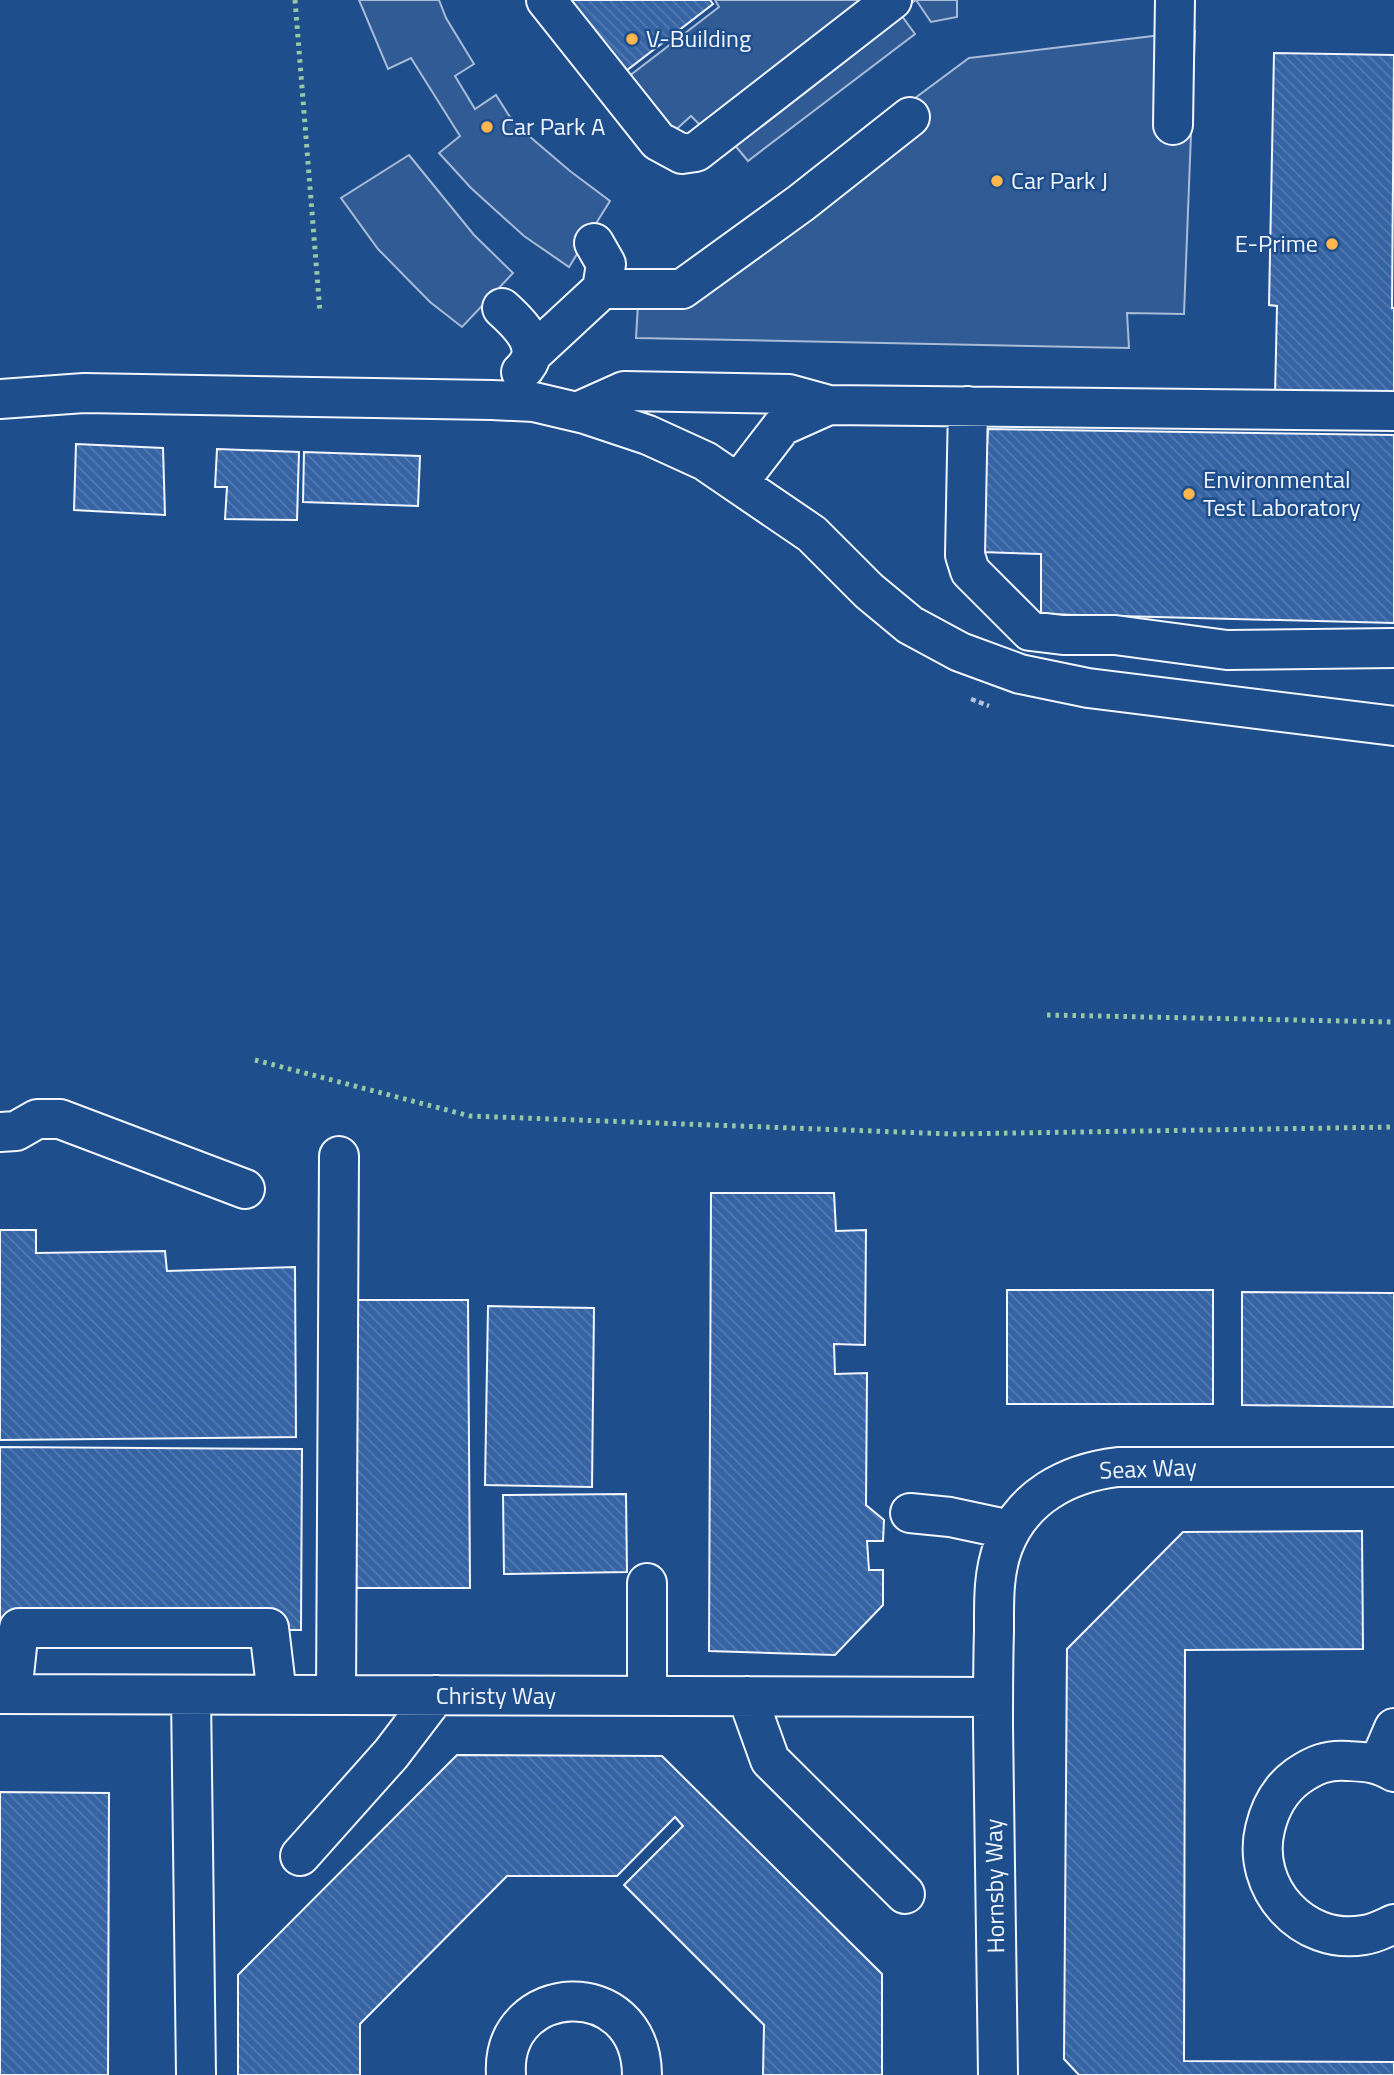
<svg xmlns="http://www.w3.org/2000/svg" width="1394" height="2075" viewBox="0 0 1394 2075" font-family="'Titillium Web',sans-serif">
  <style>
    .built { fill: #305b95; stroke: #a8bbd7; stroke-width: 2 }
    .building { fill: url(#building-back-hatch); stroke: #f2f6ff; stroke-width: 2 }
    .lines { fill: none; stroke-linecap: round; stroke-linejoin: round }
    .minor-casing { stroke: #f2f6ff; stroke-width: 42 }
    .path { stroke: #b3c4dc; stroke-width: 4.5; stroke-dasharray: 5 3.5; stroke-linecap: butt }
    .minor { stroke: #1f4e8c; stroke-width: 38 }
    .hedge { stroke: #97c8a6; stroke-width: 5; stroke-dasharray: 3.5 5; stroke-linecap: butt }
    .poi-dot { fill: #ffb74d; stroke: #1f4e8c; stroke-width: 2.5 }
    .labels { text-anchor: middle; stroke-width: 5; stroke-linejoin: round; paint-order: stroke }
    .poi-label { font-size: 24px; fill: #f2f6ff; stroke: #1f4e8c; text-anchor: start }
    .street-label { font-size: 24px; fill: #f2f6ff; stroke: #1f4e8c }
  </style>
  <defs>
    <pattern id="building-back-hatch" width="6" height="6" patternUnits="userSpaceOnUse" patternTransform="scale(1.75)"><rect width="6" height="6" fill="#3563a3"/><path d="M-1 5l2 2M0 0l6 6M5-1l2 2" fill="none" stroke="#537ab1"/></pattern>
  </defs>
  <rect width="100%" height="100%" fill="#1f4e8c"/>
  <path class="built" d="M 359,0 L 439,0 L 446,18 L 474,64 L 455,76 L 475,109 L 496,95 L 510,117 L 529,136 L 570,171 L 610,201 L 569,267 L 524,236 L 471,188 L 439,153 L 460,136 L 411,58 L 388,69 Z
    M 715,0 L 957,0 L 957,17 L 931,22 L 916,0 L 899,12 L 915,34 L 748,161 L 714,120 L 703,128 L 691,116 L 670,135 L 628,77 L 719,7 Z
    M 1195,31 L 1184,314 L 1127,313 L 1129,348 L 636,338 L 638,304 L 969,58 Z
    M 409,155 L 474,235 L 513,273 L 462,327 L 430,302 L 378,249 L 341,198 Z"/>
  <path class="building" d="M 566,0 L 710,0 L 713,4 L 622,74 Z
    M 1274,53 L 1394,55 L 1392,308 L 1394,308 L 1394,399 L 1275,396 L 1277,306 L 1269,305 Z
    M 988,429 L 1394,435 L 1394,623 L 1041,614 L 1041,554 L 981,552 Z
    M 76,444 L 163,448 L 165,515 L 74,510 Z
    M 217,449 L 299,452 L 297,520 L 225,519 L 227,487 L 215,487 Z
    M 304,452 L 420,456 L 418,506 L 303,502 Z
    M 711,1193 L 834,1193 L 836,1231 L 866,1230 L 865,1345 L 834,1344 L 835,1374 L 867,1373 L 866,1505 L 884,1520 L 883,1541 L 867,1541 L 869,1570 L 883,1570 L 883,1605 L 835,1655 L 709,1651 Z
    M 0,1230 L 36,1230 L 36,1253 L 165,1251 L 167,1271 L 295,1267 L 296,1437 L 0,1440 Z
    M 1007,1290 L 1213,1290 L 1213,1404 L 1007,1404 Z
    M 1242,1292 L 1394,1293 L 1394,1407 L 1242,1405 Z
    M 354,1300 L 468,1300 L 470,1588 L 355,1588 Z
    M 488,1306 L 594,1308 L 592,1487 L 485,1485 Z
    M 0,1447 L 302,1449 L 301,1630 L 0,1628 Z
    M 626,1494 L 627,1572 L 504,1574 L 503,1495 Z
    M 1362,1531 L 1363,1649 L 1185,1650 L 1184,2061 L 1394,2062 L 1394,2075 L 1079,2075 L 1064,2059 L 1067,1649 L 1183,1532 Z
    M 457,1755 L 662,1756 L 882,1974 L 882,2075 L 763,2075 L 764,2025 L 624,1885 L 683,1826 L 675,1817 L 617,1876 L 507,1876 L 360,2024 L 360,2075 L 238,2075 L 238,1975 Z
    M 0,1792 L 109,1793 L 108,2075 L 0,2075 Z"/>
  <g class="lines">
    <defs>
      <path id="minor" d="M 546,0 L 658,141 L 682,154 L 696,152 L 892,0
        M 1173,125 L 1175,0
        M 602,289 L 682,289 L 801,203 L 910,117
        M 502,308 C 521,325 546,349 521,372
        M 533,353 L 602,289 L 606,264 L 594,243
        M 0,399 L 84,393 L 492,400 L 534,402 L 585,414 L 648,435 L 705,461 L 812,534 L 869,591 L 910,625 L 960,652 L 1020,674 L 1088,688 L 1394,726
        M 968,406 L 965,555 L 970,571 L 1030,631 L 1063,635 L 1115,635 L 1227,650 L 1394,648
        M 577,412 L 624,391 L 789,394 L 829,405
        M 738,483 L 782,426 L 829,405 L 1394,411
        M 0,1132 L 16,1131 L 37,1119 L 60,1119 L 245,1189
        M 910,1513 L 950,1517 L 1011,1530
        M 647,1583 L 647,1696
        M 0,1694 L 993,1697
        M 12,1694 L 19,1628 L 269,1628 L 277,1695
        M 191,1695 L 196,2075
        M 336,1695 L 339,1156
        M 747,1696 L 770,1760 L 905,1894
        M 1379,1763 L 1394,1728
        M 1394,1772 C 1377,1762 1367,1762 1348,1761 C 1328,1759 1314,1765 1298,1776 C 1280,1789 1270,1807 1265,1829 C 1251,1887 1302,1946 1364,1935 C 1374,1934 1385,1928 1394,1924
        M 300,1856 L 391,1754 L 436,1695
        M 506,2075 C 500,1981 641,1973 642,2075
        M 998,2075 C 996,1959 995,1842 993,1726 C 993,1694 993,1662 994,1631 C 994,1602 993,1574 1003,1547 C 1022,1497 1067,1473 1118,1467 L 1394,1467"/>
    </defs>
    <use href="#minor" class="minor-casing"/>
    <path class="path" d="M 971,699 L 989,706"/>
    <use href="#minor" class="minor"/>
    <path class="hedge" d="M 295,0 L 320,312
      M 1047,1015 L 1394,1022
      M 255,1060 L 470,1116 L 952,1134 L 1394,1127"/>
  </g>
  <g class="poi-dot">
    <circle cx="632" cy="39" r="7"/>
    <circle cx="487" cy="127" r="7"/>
    <circle cx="997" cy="181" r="7"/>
    <circle cx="1332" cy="244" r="7"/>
    <circle cx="1189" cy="494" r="7"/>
  </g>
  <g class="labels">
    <g class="poi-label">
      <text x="646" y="47">V-Building</text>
      <text x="501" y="135">Car Park A</text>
      <text x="1011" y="189">Car Park J</text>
      <text x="1318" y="252" text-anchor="end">E-Prime</text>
      <text x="1203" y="488">Environmental<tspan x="1203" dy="28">Test Laboratory</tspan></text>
    </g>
    <g class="street-label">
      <text transform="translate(1148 1469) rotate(-2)" y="8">Seax Way</text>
      <text x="496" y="1704">Christy Way</text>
      <text transform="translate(995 1886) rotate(-91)" y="8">Hornsby Way</text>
    </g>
  </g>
</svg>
